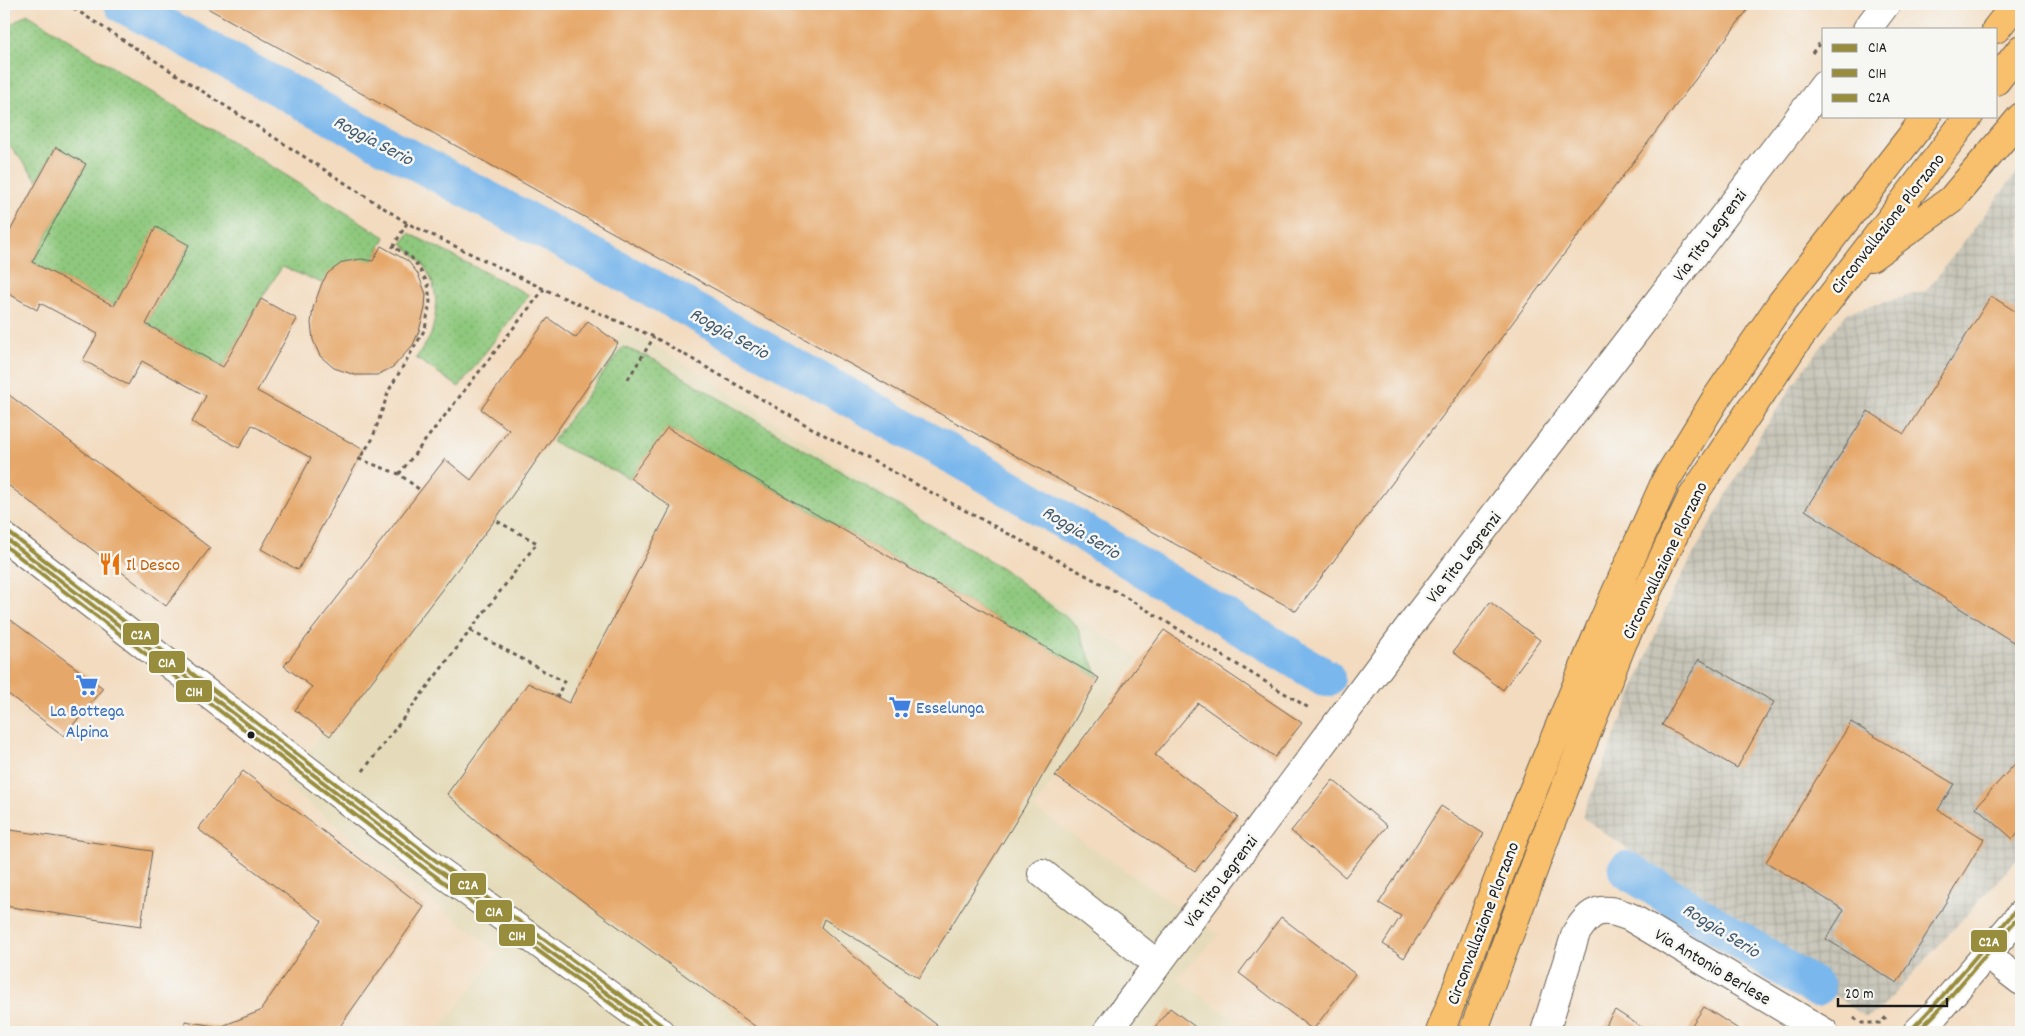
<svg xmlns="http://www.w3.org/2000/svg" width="2025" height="1036" viewBox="0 0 2025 1036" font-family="Dekko,sans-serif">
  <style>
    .built { fill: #e5dbba }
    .industrial { fill: url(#industrial-grid) }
    .grass { fill: url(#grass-dots); stroke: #55724c }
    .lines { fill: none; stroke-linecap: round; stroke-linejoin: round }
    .canal { stroke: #7ab7ec; stroke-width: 38 }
    .building { fill: #e6a86a }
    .minor-casing { stroke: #675f55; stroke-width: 30 }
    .highway-casing { stroke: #675f55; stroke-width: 30 }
    .path { stroke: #675f55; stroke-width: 3; stroke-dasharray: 4 4; stroke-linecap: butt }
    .minor { stroke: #fff; stroke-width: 28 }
    .highway { stroke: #f8bf6c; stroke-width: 28 }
    .bus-1-casing { stroke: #f6f6f2; stroke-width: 8 }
    .bus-2-casing { stroke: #f6f6f2; stroke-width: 8 }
    .bus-3-casing { stroke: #f6f6f2; stroke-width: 8 }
    .bus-1 { stroke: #988d3c; stroke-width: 4 }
    .bus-2 { stroke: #988d3c; stroke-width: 4 }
    .bus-3 { stroke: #988d3c; stroke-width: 4 }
    .bus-dot { fill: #1c1c1c; stroke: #f6f6f2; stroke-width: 2 }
    .labels { text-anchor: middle; stroke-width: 5; stroke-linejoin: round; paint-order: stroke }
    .street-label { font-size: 18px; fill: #1c1c1c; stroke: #f6f6f2 }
    .food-label { font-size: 18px; fill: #c56008; stroke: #f6f6f2; text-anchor: start }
    .shop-label { font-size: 18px; fill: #366cbe; stroke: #f6f6f2; text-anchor: start }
    .water-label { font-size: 19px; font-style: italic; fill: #425a6f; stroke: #f6f6f2 }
    .line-badge { stroke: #f6f6f2; stroke-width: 2 }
    .badge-label { font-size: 14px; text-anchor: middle; font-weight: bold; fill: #fff }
  </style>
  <defs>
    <pattern id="industrial-grid" width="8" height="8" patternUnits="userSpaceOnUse" patternTransform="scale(1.25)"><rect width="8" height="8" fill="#c7c5b8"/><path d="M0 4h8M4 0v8" fill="none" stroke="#aaa99e"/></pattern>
    <pattern id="grass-dots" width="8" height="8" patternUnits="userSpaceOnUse" patternTransform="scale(1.25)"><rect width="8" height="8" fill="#8ec87d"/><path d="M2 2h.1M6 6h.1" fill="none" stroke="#7aab6b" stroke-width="1.8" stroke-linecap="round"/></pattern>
  </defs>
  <rect width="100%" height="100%" fill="#f6f6f2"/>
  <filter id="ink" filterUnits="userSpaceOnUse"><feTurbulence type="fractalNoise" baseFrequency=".02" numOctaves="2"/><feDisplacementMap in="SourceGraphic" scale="10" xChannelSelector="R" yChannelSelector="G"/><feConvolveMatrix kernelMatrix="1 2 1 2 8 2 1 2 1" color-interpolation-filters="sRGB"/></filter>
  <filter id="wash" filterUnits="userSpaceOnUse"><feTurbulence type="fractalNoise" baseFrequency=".0096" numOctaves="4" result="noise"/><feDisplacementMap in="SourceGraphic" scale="20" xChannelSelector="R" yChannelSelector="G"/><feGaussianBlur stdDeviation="1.12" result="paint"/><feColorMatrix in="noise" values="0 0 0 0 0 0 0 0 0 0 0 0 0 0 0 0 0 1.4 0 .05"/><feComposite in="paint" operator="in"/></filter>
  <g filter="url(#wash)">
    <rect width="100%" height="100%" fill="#f3dbbf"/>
    <path class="built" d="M 626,326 L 1139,658 L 1034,808 L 1219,935 L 1177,978 L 1250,1032 L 437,1032 L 499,953 L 284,784 Z"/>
    <path class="industrial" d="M 2021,167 L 2021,855 L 1879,1011 L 1865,1017 L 1582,817 L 1673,591 L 1761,433 L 1804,369 L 1848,312 L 1926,291 Z"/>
    <path class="grass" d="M 27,14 L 385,237 L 373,261 C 350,258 335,264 322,283 L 282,267 L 261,299 L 223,367 L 146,324 L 189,246 L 156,228 L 114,306 L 32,262 L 86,164 L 56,147 L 37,180 L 4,138 L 4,29 Z
      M 409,233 L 529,295 L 459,387 L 416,358 C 421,350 428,342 431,334 C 443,295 433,268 402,244 Z
      M 623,347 L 655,360 L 1002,568 L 1076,625 L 1099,678 L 668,428 L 630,478 L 552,442 Z"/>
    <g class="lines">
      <path class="canal" d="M 123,4 L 663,294 L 983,472 L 1326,678
        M 1627,870 L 1816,988"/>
    </g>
    <g id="blocks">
      <path class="building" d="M 200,4 L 1752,4 L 1296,611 Z
        M 56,147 L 86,164 L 32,262 L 114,306 L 156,227 L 189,245 L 146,324 L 223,367 L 261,299 L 297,319 L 257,391 L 364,450 L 298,570 L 261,549 L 311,458 L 252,425 L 239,448 L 192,422 L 206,396 L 142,361 L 128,385 L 83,360 L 98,334 L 40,303 L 37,310 L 4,291 L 4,242 Z
        M 381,246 L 408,261 L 418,274 L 426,294 L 425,308 L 419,331 L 413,345 L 393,367 L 377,375 L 355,375 L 334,368 L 320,356 L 313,340 L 311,323 L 313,308 L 322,283 L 328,273 L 343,262 L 361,259 L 373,261 Z
        M 1991,296 L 2021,315 L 2021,647 L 1805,510 L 1868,411 L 1904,434 Z
        M 548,318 L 576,338 L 588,321 L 618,343 L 495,520 L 330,736 L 295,710 L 312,687 L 284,666 L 445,459 L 471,480 L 509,430 L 481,409 Z
        M 4,391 L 210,548 L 166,606 L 4,482 Z
        M 667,428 L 1099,678 L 1024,808 L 919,978 L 824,919 L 821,927 L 898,995 L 946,1032 L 763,1032 L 599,913 L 483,826 L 447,794 L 528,683 L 569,703 L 671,507 L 630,478 Z
        M 1490,602 L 1540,640 L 1503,690 L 1453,652 Z
        M 4,615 L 103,688 L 64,736 L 4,691 Z
        M 1164,630 L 1302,723 L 1275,757 L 1198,703 L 1155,755 L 1238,817 L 1195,871 L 1055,776 Z
        M 1699,659 L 1774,702 L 1737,768 L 1662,725 Z
        M 1851,722 L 1954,784 L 1938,810 L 1984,839 L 1897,983 L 1826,939 L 1844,910 L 1766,862 Z
        M 2021,757 L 2021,830 L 2013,839 L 1976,807 Z
        M 243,771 L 424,907 L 336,1032 L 184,1032 L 185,1021 L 220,1027 L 260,1011 L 322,921 L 198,829 Z
        M 1333,780 L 1387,826 L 1345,877 L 1291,831 Z
        M 1441,806 L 1484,834 L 1404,958 L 1383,944 L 1401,916 L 1379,903 Z
        M 4,829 L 152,851 L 141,926 L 4,906 Z
        M 1281,917 L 1355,974 L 1313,1030 L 1239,973 Z
        M 1704,1007 L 1743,1032 L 1687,1032 Z
        M 1170,1008 L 1202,1032 L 1151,1032 Z
        M 1615,1010 L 1649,1032 L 1601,1032 Z"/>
    </g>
  </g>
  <g filter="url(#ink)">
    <use href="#blocks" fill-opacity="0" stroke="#675f55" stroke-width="1"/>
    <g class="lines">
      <defs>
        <path id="minor" d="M 1867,29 L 1886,4
          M 4,537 L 427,862 L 660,1032
          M 1042,873 L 1157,964
          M 1986,954 L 2021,981
          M 1107,1032 L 1415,619 L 1824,85
          M 1545,1032 L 1576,933 C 1592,908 1602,906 1630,917 L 1824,1032
          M 1917,1032 L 1936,1013 L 2021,914"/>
        <path id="highway" d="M 1996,29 L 2016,4
          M 1996,81 L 2021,49
          M 1871,257 L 1951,200 L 2021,117
          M 1440,1032 L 1522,817 L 1601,626 L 1666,480 L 1717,397 L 1782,302 L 1927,116
          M 1473,1032 L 1547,833 L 1623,642 L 1692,497 L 1794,345 L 1969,116"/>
      </defs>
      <use href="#minor" class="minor-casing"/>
      <use href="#highway" class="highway-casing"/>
      <path class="path" d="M 67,4 L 407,223 L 544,289 L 654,337 L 815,430 L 1117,592 L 1309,708
        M 1812,53 L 1824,38
        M 407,223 L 393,247 L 411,257 L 419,268 L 428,284 L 430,302 L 425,329 L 389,390 L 372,440 L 359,459 L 399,474 L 420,490
        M 628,379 L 654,337
        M 399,474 L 544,289
        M 471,631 L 564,682 L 557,697
        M 363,771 L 537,543 L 495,520
        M 1854,1018 L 1862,1023 L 1881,1023 L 1886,1017"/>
      <use href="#minor" class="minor"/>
      <use href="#highway" class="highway"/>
      <defs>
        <path id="bus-1" d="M 4,537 L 427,862 L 660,1032
          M 1917,1032 L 1936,1013 L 2021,914"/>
        <path id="bus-2" d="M 4,545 L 423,867 L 650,1032"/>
        <path id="bus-3" d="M 8,532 L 431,857 L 664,1027
          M 1913,1028 L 1931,1009 L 2016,910"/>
      </defs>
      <use href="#bus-1" class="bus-1-casing"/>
      <use href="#bus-2" class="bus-2-casing"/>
      <use href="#bus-3" class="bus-3-casing"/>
      <use href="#bus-1" class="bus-1"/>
      <use href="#bus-2" class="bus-2"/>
      <use href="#bus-3" class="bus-3"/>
    </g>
  </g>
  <defs>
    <symbol id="restaurant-bare" viewBox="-9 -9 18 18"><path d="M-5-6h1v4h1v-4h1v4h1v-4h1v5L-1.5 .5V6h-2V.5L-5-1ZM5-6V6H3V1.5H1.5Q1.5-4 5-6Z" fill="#e8710a" stroke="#f6f6f2" stroke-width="2.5" paint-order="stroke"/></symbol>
    <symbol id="supermarket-bare" viewBox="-9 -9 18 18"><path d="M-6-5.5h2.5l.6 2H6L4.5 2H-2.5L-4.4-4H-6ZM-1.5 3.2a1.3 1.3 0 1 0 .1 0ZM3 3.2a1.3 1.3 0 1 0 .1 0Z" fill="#3f7fe0" stroke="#f6f6f2" stroke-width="2.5" paint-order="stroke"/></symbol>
  </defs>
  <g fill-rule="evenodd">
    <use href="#restaurant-bare" x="94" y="548" width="32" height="32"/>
    <use href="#supermarket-bare" x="71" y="669" width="32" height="32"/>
    <use href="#supermarket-bare" x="884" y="691" width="32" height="32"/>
  </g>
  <circle class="bus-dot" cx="251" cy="735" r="4.5"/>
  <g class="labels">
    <g class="street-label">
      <text transform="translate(1887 223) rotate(-52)" y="6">Circonvallazione Plorzano</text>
      <text transform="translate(1709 235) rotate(-53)" y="6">Via Tito Legrenzi</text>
      <text transform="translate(1463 557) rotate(-52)" y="6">Via Tito Legrenzi</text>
      <text transform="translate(1664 560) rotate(-64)" y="6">Circonvallazione Plorzano</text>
      <text transform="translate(1220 881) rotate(-53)" y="6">Via Tito Legrenzi</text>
      <text transform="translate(1482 923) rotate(-69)" y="6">Circonvallazione Plorzano</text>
      <text transform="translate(1713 966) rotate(31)" y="6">Via Antonio Berlese</text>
    </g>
    <g class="food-label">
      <text x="126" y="570">Il Desco</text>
    </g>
    <g class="shop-label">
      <text x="916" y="713">Esselunga</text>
      <text x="87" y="716" text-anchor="middle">La Bottega<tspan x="87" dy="21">Alpina</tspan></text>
    </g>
    <g class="water-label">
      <text transform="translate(374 139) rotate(28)" y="7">Roggia Serio</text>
      <text transform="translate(730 332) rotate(29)" y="7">Roggia Serio</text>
      <text transform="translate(1082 531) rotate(31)" y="7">Roggia Serio</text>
      <text transform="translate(1722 929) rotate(32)" y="7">Roggia Serio</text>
    </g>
  </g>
  <g class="line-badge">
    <rect x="122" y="622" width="38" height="24" rx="5" fill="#988d3c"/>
    <rect x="148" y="650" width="38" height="24" rx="5" fill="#988d3c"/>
    <rect x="175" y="679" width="38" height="24" rx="5" fill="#988d3c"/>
    <rect x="449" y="872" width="38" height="24" rx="5" fill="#988d3c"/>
    <rect x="475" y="899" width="38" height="24" rx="5" fill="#988d3c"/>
    <rect x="498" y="923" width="38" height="24" rx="5" fill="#988d3c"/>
    <rect x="1970" y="929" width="38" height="24" rx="5" fill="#988d3c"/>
  </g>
  <g class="badge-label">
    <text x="141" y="639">C2A</text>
    <text x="167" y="667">C1A</text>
    <text x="194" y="696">C1H</text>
    <text x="468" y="889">C2A</text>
    <text x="494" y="916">C1A</text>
    <text x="517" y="940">C1H</text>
    <text x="1989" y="946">C2A</text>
  </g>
  <rect width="2025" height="1036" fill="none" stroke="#f6f6f2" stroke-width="20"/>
  <rect x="1822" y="28" width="175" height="90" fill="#f6f6f2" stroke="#9f9f9c"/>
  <rect x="1832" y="44" width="25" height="8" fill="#988d3c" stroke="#9f9f9c"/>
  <text x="1868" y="52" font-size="15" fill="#1c1c1c">C1A</text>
  <rect x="1832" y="69" width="25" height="8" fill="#988d3c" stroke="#9f9f9c"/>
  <text x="1868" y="78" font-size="15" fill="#1c1c1c">C1H</text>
  <rect x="1832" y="94" width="25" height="8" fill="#988d3c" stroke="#9f9f9c"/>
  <text x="1868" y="102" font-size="15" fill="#1c1c1c">C2A</text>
  <path d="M1838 998v8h109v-8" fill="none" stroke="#1c1c1c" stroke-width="2.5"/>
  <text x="1845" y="998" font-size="15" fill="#1c1c1c" stroke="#f6f6f2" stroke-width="4" paint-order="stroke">20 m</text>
</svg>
